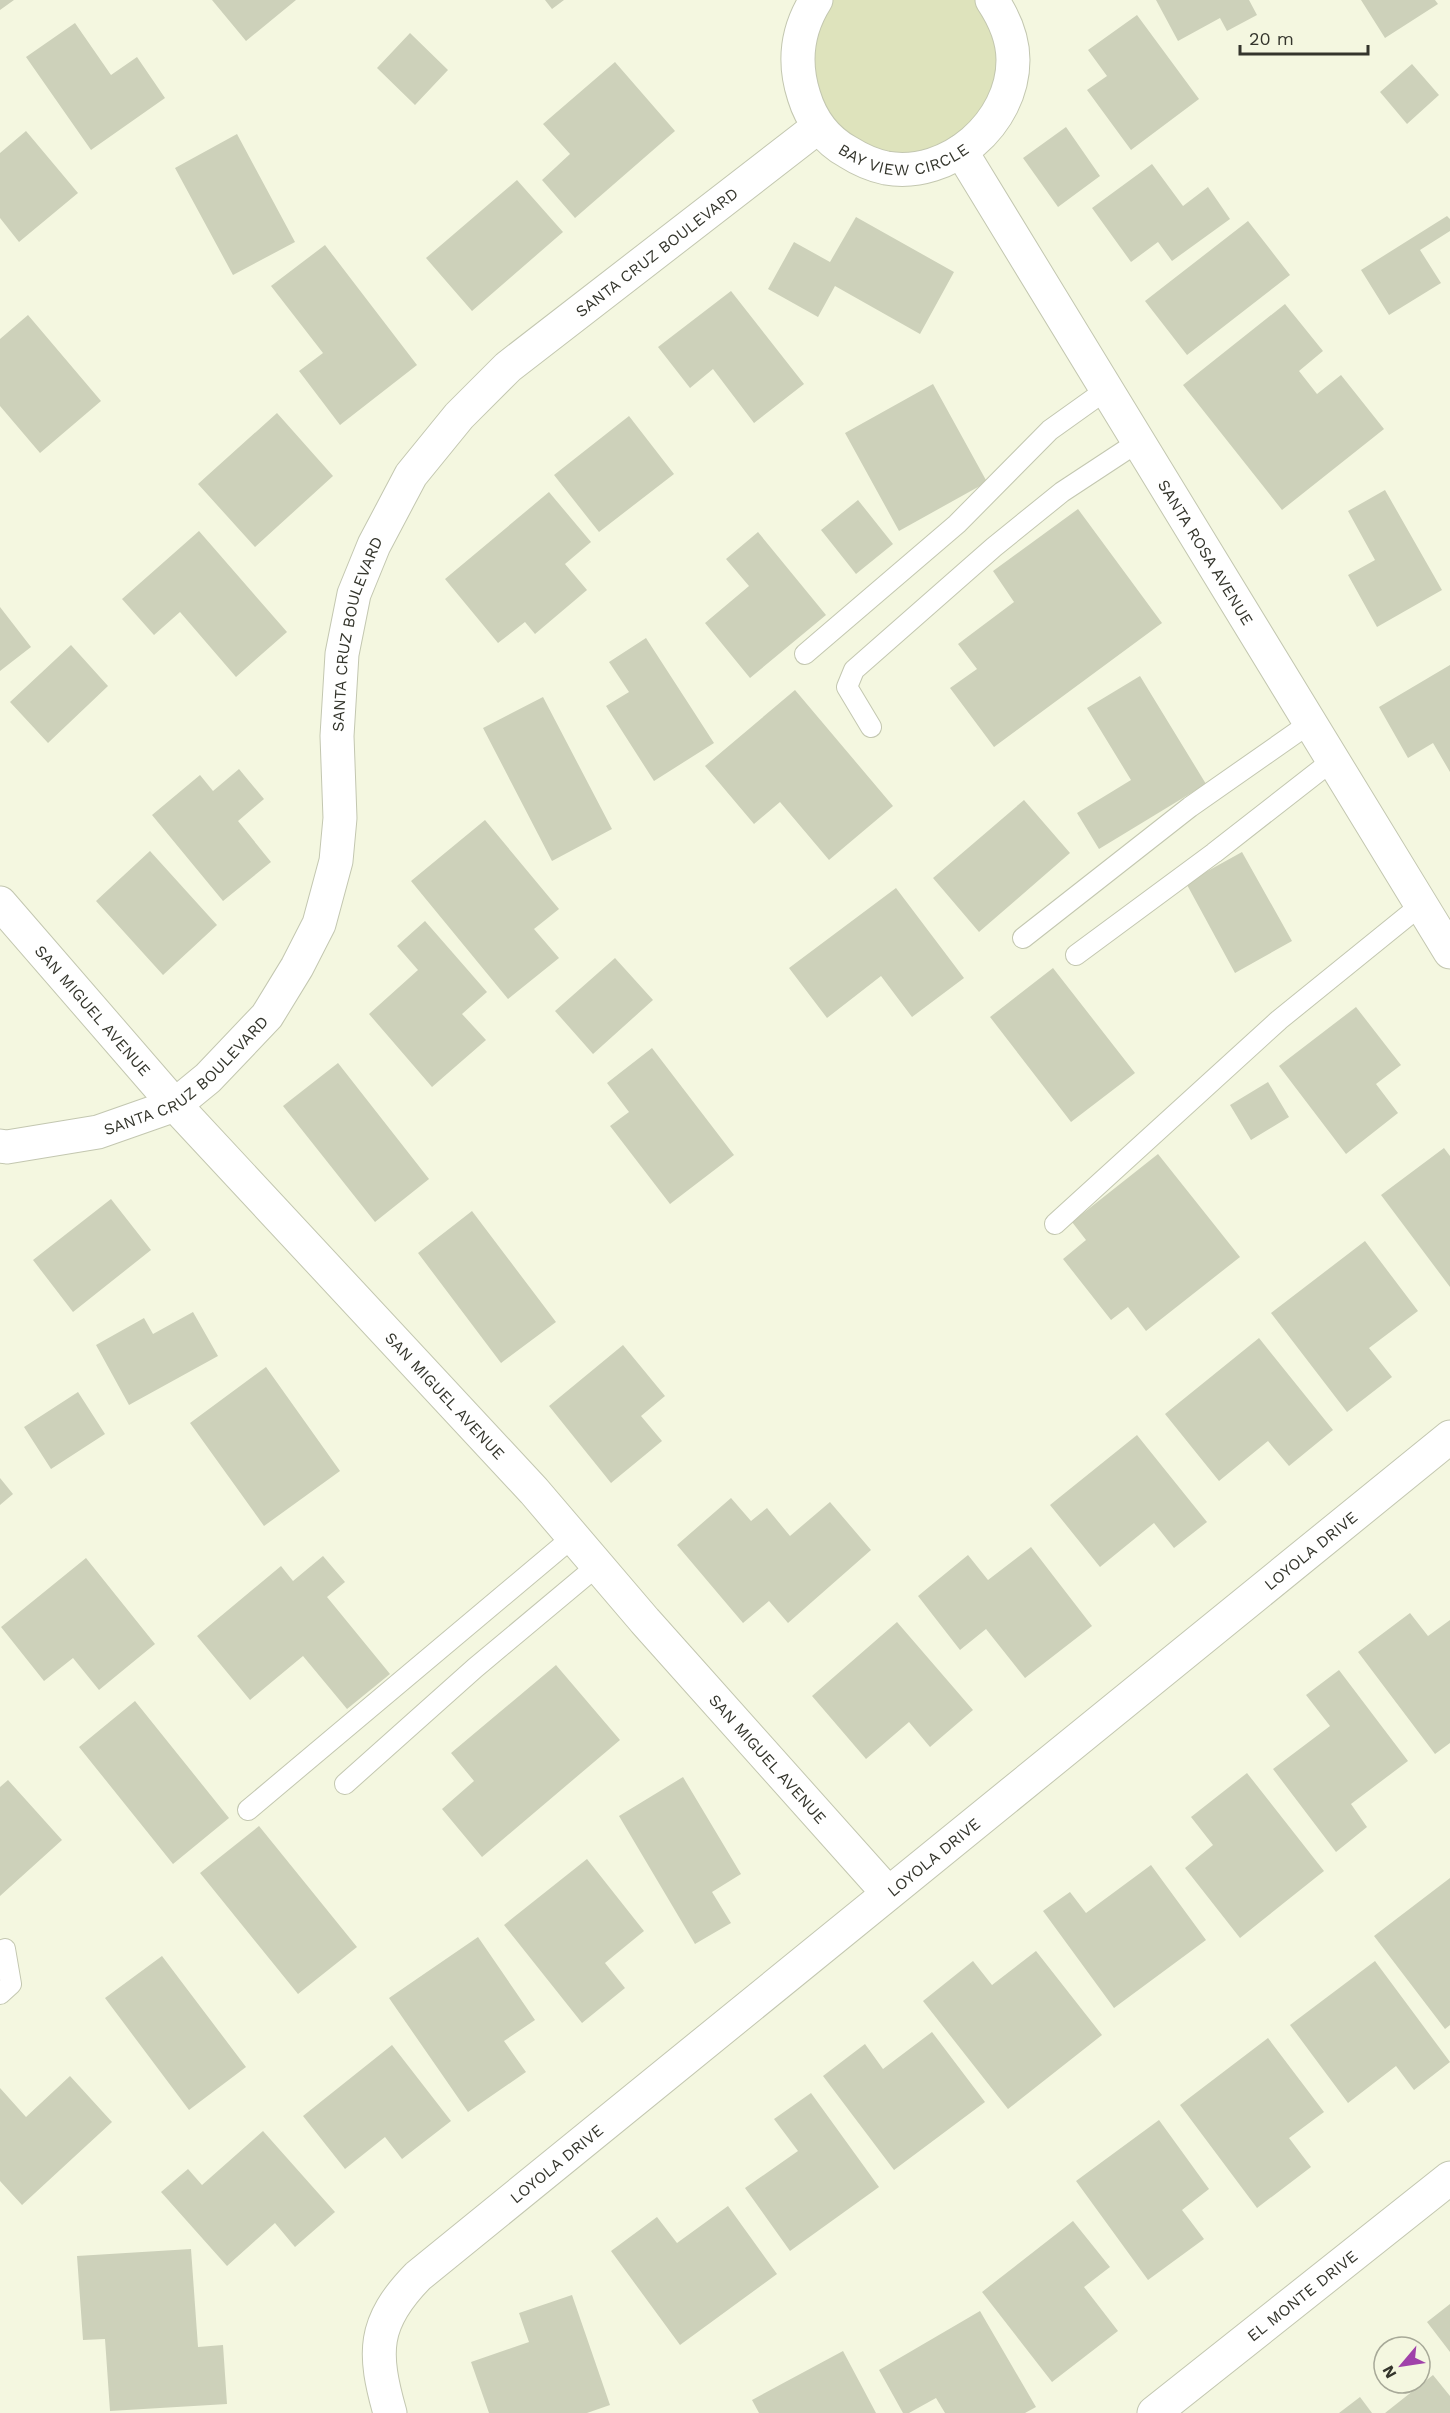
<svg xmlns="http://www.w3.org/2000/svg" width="1450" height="2413" viewBox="0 0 1450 2413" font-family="'Work Sans',sans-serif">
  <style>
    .green { fill: #dee3bc }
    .building { fill: #cdd1ba }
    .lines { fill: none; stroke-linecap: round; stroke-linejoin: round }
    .service-casing { stroke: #c3c7b0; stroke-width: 22 }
    .minor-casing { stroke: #c3c7b0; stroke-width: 35 }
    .service { stroke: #fff; stroke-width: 20 }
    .minor { stroke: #fff; stroke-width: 33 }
    .labels { text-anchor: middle; stroke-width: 4.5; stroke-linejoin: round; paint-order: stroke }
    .street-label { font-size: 16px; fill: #34352c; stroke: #f4f7e0 }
  </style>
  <rect width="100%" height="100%" fill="#f4f7e0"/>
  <path class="green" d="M 816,0 L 992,0 L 1003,17 L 993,121 L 886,168 L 807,105 Z"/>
  <path class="building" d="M 0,0 L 14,0 L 0,10 Z
    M 212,0 L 296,0 L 246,41 Z
    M 545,0 L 564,0 L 552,9 Z
    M 1156,0 L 1249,0 L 1257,15 L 1227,31 L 1220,18 L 1178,41 Z
    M 1361,0 L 1435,0 L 1438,4 L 1385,38 Z
    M 1137,15 L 1199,99 L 1131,150 L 1087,90 L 1107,76 L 1088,50 Z
    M 75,23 L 111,75 L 137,57 L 165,98 L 91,150 L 26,57 Z
    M 410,33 L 448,70 L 415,105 L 377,68 Z
    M 615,62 L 675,131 L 575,218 L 542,180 L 570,154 L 543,124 Z
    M 1412,64 L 1439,95 L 1407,124 L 1380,92 Z
    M 1066,127 L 1100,176 L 1058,207 L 1023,158 Z
    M 26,131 L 78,193 L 19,242 L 0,218 L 0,153 Z
    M 237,134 L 295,242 L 233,275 L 175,168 Z
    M 1152,164 L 1183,206 L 1208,187 L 1230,219 L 1172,261 L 1158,242 L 1131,262 L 1092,208 Z
    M 517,180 L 563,232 L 472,311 L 426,258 Z
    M 1447,216 L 1450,219 L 1450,231 L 1420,250 L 1441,283 L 1389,315 L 1361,270 Z
    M 856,217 L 954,272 L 920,334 L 835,286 L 818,317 L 768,289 L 794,242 L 830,262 Z
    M 1248,221 L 1290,275 L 1187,355 L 1145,301 Z
    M 325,245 L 417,365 L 340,425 L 299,371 L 323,353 L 271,286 Z
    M 731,291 L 804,384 L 754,423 L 713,369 L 690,388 L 658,347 Z
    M 1285,304 L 1323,351 L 1299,371 L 1317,394 L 1341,375 L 1384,429 L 1282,510 L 1183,385 Z
    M 28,315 L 101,401 L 40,453 L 0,406 L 0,339 Z
    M 933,384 L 987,482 L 899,531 L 845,433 Z
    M 277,413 L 333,476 L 255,547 L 198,484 Z
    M 629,416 L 674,474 L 599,532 L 554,475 Z
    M 1385,490 L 1442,590 L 1377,627 L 1348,575 L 1375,560 L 1348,511 Z
    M 549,492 L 591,542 L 565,564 L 587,590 L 535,634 L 525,622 L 498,643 L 445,579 Z
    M 858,500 L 893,544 L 856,574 L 821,530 Z
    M 1078,509 L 1162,623 L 994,747 L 950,688 L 977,669 L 958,644 L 1014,602 L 993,571 Z
    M 199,531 L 287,632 L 236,677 L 180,612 L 154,635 L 122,599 Z
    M 758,532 L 826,615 L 750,678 L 705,623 L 749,586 L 726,559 Z
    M 0,607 L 31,647 L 0,671 Z
    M 646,638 L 714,743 L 654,781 L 606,706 L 629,692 L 609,662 Z
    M 71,645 L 108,686 L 48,743 L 10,702 Z
    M 1450,665 L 1450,772 L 1433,743 L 1408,758 L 1379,707 Z
    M 1140,676 L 1206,784 L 1099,849 L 1077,813 L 1131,780 L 1087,708 Z
    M 795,690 L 893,806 L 829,860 L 780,802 L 754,824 L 705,766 Z
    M 543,697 L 612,829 L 552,861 L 483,728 Z
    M 239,769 L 264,799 L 238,821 L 271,862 L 223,901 L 152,815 L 200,775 L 213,791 Z
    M 1024,800 L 1070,853 L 979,932 L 933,878 Z
    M 485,820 L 559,909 L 534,929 L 559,958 L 508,999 L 411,881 Z
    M 150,851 L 217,925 L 163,975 L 96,901 Z
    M 1242,852 L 1292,941 L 1235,973 L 1186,883 Z
    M 896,888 L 964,978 L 912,1017 L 881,976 L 827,1018 L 789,968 Z
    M 425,921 L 487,992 L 462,1014 L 486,1040 L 432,1087 L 369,1014 L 418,970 L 397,946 Z
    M 615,958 L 653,1000 L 593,1054 L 555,1011 Z
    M 1053,968 L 1135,1073 L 1071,1122 L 990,1017 Z
    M 1356,1007 L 1401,1065 L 1376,1084 L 1398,1113 L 1346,1154 L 1279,1066 Z
    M 652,1048 L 734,1155 L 670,1204 L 610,1126 L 629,1112 L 607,1083 Z
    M 338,1063 L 429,1179 L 375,1222 L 283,1106 Z
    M 1268,1082 L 1289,1117 L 1251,1140 L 1230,1105 Z
    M 1444,1148 L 1450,1156 L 1450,1287 L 1381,1195 Z
    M 1158,1154 L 1240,1257 L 1146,1331 L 1128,1307 L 1111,1320 L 1063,1259 L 1086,1240 L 1072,1222 Z
    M 111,1199 L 151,1250 L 73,1312 L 33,1260 Z
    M 472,1211 L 556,1322 L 501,1363 L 418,1253 Z
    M 1365,1241 L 1418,1311 L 1369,1348 L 1392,1377 L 1347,1412 L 1271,1313 Z
    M 193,1312 L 218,1356 L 129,1405 L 96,1345 L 144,1318 L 153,1334 Z
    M 1259,1338 L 1333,1430 L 1289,1466 L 1268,1441 L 1219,1481 L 1165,1414 Z
    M 623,1345 L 665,1396 L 641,1416 L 662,1441 L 611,1483 L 549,1406 Z
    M 266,1367 L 340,1471 L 264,1526 L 190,1423 Z
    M 78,1392 L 105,1434 L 51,1469 L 24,1427 Z
    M 1137,1435 L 1207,1522 L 1174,1548 L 1154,1523 L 1100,1567 L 1050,1505 Z
    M 0,1478 L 13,1494 L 0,1505 Z
    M 731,1498 L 751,1521 L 767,1508 L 790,1536 L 830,1502 L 871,1550 L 788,1623 L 769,1601 L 743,1623 L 677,1545 Z
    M 1031,1547 L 1092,1626 L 1025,1678 L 986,1629 L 960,1650 L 918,1596 L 968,1555 L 988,1580 Z
    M 323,1556 L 345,1582 L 327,1597 L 390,1674 L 347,1709 L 303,1656 L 250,1700 L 197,1636 L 281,1566 L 293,1581 Z
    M 86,1558 L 155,1644 L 99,1690 L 73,1658 L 44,1681 L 1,1627 Z
    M 1410,1613 L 1428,1636 L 1450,1620 L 1450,1743 L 1435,1754 L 1358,1652 Z
    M 897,1622 L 973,1710 L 930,1747 L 909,1722 L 866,1759 L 812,1696 Z
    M 556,1665 L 620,1740 L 482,1857 L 442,1809 L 474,1781 L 451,1753 Z
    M 1339,1670 L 1408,1761 L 1351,1804 L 1367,1827 L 1336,1852 L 1273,1769 L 1330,1726 L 1306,1695 Z
    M 135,1701 L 229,1818 L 173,1864 L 79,1747 Z
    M 1247,1773 L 1324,1871 L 1240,1938 L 1185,1868 L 1213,1845 L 1191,1817 Z
    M 683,1777 L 741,1874 L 712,1892 L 731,1923 L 695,1944 L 619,1816 Z
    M 8,1780 L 62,1840 L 0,1896 L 0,1787 Z
    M 259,1826 L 357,1947 L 298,1994 L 200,1873 Z
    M 587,1859 L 644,1931 L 605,1963 L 625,1988 L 582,2023 L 504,1925 Z
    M 1151,1865 L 1206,1940 L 1114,2008 L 1043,1911 L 1070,1892 L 1086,1913 Z
    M 1450,1878 L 1450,2025 L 1445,2029 L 1374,1936 Z
    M 478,1937 L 535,2020 L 504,2041 L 526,2072 L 468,2112 L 389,1998 Z
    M 1036,1951 L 1102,2035 L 1008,2109 L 923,2001 L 973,1961 L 992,1985 Z
    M 162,1956 L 246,2067 L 189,2110 L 105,1998 Z
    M 1375,1961 L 1450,2062 L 1414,2090 L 1396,2066 L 1348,2103 L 1290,2025 Z
    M 932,2032 L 985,2102 L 894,2170 L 823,2076 L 865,2044 L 883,2069 Z
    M 1268,2038 L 1324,2112 L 1289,2138 L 1311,2167 L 1257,2208 L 1180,2105 Z
    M 392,2045 L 451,2121 L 402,2159 L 385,2137 L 345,2169 L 303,2116 Z
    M 70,2076 L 112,2122 L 22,2205 L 0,2181 L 0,2088 L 26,2117 Z
    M 811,2093 L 879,2187 L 790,2251 L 745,2188 L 798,2151 L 774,2119 Z
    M 1159,2120 L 1209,2189 L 1182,2210 L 1204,2239 L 1148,2280 L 1076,2181 Z
    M 263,2131 L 335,2212 L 295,2247 L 275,2223 L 227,2266 L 161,2192 L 188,2169 L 202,2185 Z
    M 728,2206 L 777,2274 L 680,2345 L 611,2251 L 657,2217 L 677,2243 Z
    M 1073,2221 L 1110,2267 L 1084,2287 L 1118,2331 L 1052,2382 L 982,2292 Z
    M 191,2249 L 198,2347 L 223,2345 L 227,2404 L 110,2411 L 105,2339 L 83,2340 L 77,2256 Z
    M 572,2295 L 610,2405 L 587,2413 L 489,2413 L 471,2362 L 529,2342 L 519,2313 Z
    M 1450,2304 L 1450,2352 L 1427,2322 Z
    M 980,2311 L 1036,2407 L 1025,2413 L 945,2413 L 936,2398 L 909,2413 L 903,2413 L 879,2370 Z
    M 843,2351 L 876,2413 L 759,2413 L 752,2400 Z
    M 1433,2375 L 1450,2396 L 1450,2413 L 1385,2413 Z
    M 1360,2397 L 1372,2413 L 1339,2413 Z"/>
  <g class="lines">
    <defs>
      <path id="service" d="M 805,654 L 957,524 L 1050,430 L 1106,390
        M 871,727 L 847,687 L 854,670 L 994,547 L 1062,492 L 1138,442
        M 1023,938 L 1190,807 L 1310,723
        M 1076,955 L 1214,853 L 1333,760
        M 1055,1224 L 1279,1020 L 1421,905
        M 345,1784 L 475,1668 L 597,1566
        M 248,1810 L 573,1537
        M 0,1994 L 11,1984 L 5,1949"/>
      <g id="minor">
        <path id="s1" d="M 816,0 C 797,30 793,62 804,96 C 811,119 826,140 848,152 C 859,159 872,165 886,168 C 949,179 1013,123 1013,60 C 1013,38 1004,18 992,0"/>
        <path id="s2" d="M 961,151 L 1450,952"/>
        <path id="s3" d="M 0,903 L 175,1105 L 534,1491 L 645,1621 L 888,1893"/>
        <path id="s4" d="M 0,1146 L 7,1147 L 98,1132 L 175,1105 L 208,1078 L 267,1016 L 297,967 L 319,924 L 336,861 L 340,818 L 337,736 L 342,654 L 354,594 L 374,545 L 411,475 L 459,416 L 508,367 L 818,127"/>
        <path id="s5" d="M 390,2413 C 373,2353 372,2323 418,2276 L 1450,1437"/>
        <path id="s6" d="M 1154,2413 L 1450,2178"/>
      </g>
    </defs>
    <use href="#service" class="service-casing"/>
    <use href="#minor" class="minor-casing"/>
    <use href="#service" class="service"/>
    <use href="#minor" class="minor"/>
  </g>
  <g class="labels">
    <g class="street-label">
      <text dy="6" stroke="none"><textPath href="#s1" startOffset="232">BAY VIEW CIRCLE</textPath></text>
      <text dy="6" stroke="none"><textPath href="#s4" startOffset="1214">SANTA CRUZ BOULEVARD</textPath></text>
      <text dy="6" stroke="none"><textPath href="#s2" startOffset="470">SANTA ROSA AVENUE</textPath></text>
      <text dy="6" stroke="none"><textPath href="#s4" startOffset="710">SANTA CRUZ BOULEVARD</textPath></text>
      <text dy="6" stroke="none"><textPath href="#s3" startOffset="142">SAN MIGUEL AVENUE</textPath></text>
      <text dy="6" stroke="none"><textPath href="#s4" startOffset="206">SANTA CRUZ BOULEVARD</textPath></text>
      <text dy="6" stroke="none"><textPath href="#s3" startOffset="664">SAN MIGUEL AVENUE</textPath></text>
      <text dy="6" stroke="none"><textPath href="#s5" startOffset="1300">LOYOLA DRIVE</textPath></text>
      <text dy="6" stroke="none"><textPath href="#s3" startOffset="1150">SAN MIGUEL AVENUE</textPath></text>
      <text dy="6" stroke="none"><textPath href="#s5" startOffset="814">LOYOLA DRIVE</textPath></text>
      <text dy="6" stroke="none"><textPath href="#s5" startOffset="328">LOYOLA DRIVE</textPath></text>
      <text dy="6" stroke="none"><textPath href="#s6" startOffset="189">EL MONTE DRIVE</textPath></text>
    </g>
  </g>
  <g transform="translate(1402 2365) rotate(241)"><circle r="28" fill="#f4f7e0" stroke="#a7a998" stroke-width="1.5"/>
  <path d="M0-4.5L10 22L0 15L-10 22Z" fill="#a042aa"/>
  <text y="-9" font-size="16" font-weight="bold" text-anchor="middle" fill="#34352c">N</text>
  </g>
  <path d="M1240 45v9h128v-9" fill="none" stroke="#34352c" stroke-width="3"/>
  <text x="1249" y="45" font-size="18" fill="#34352c" stroke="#f4f7e0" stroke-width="4.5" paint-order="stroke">20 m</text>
</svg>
